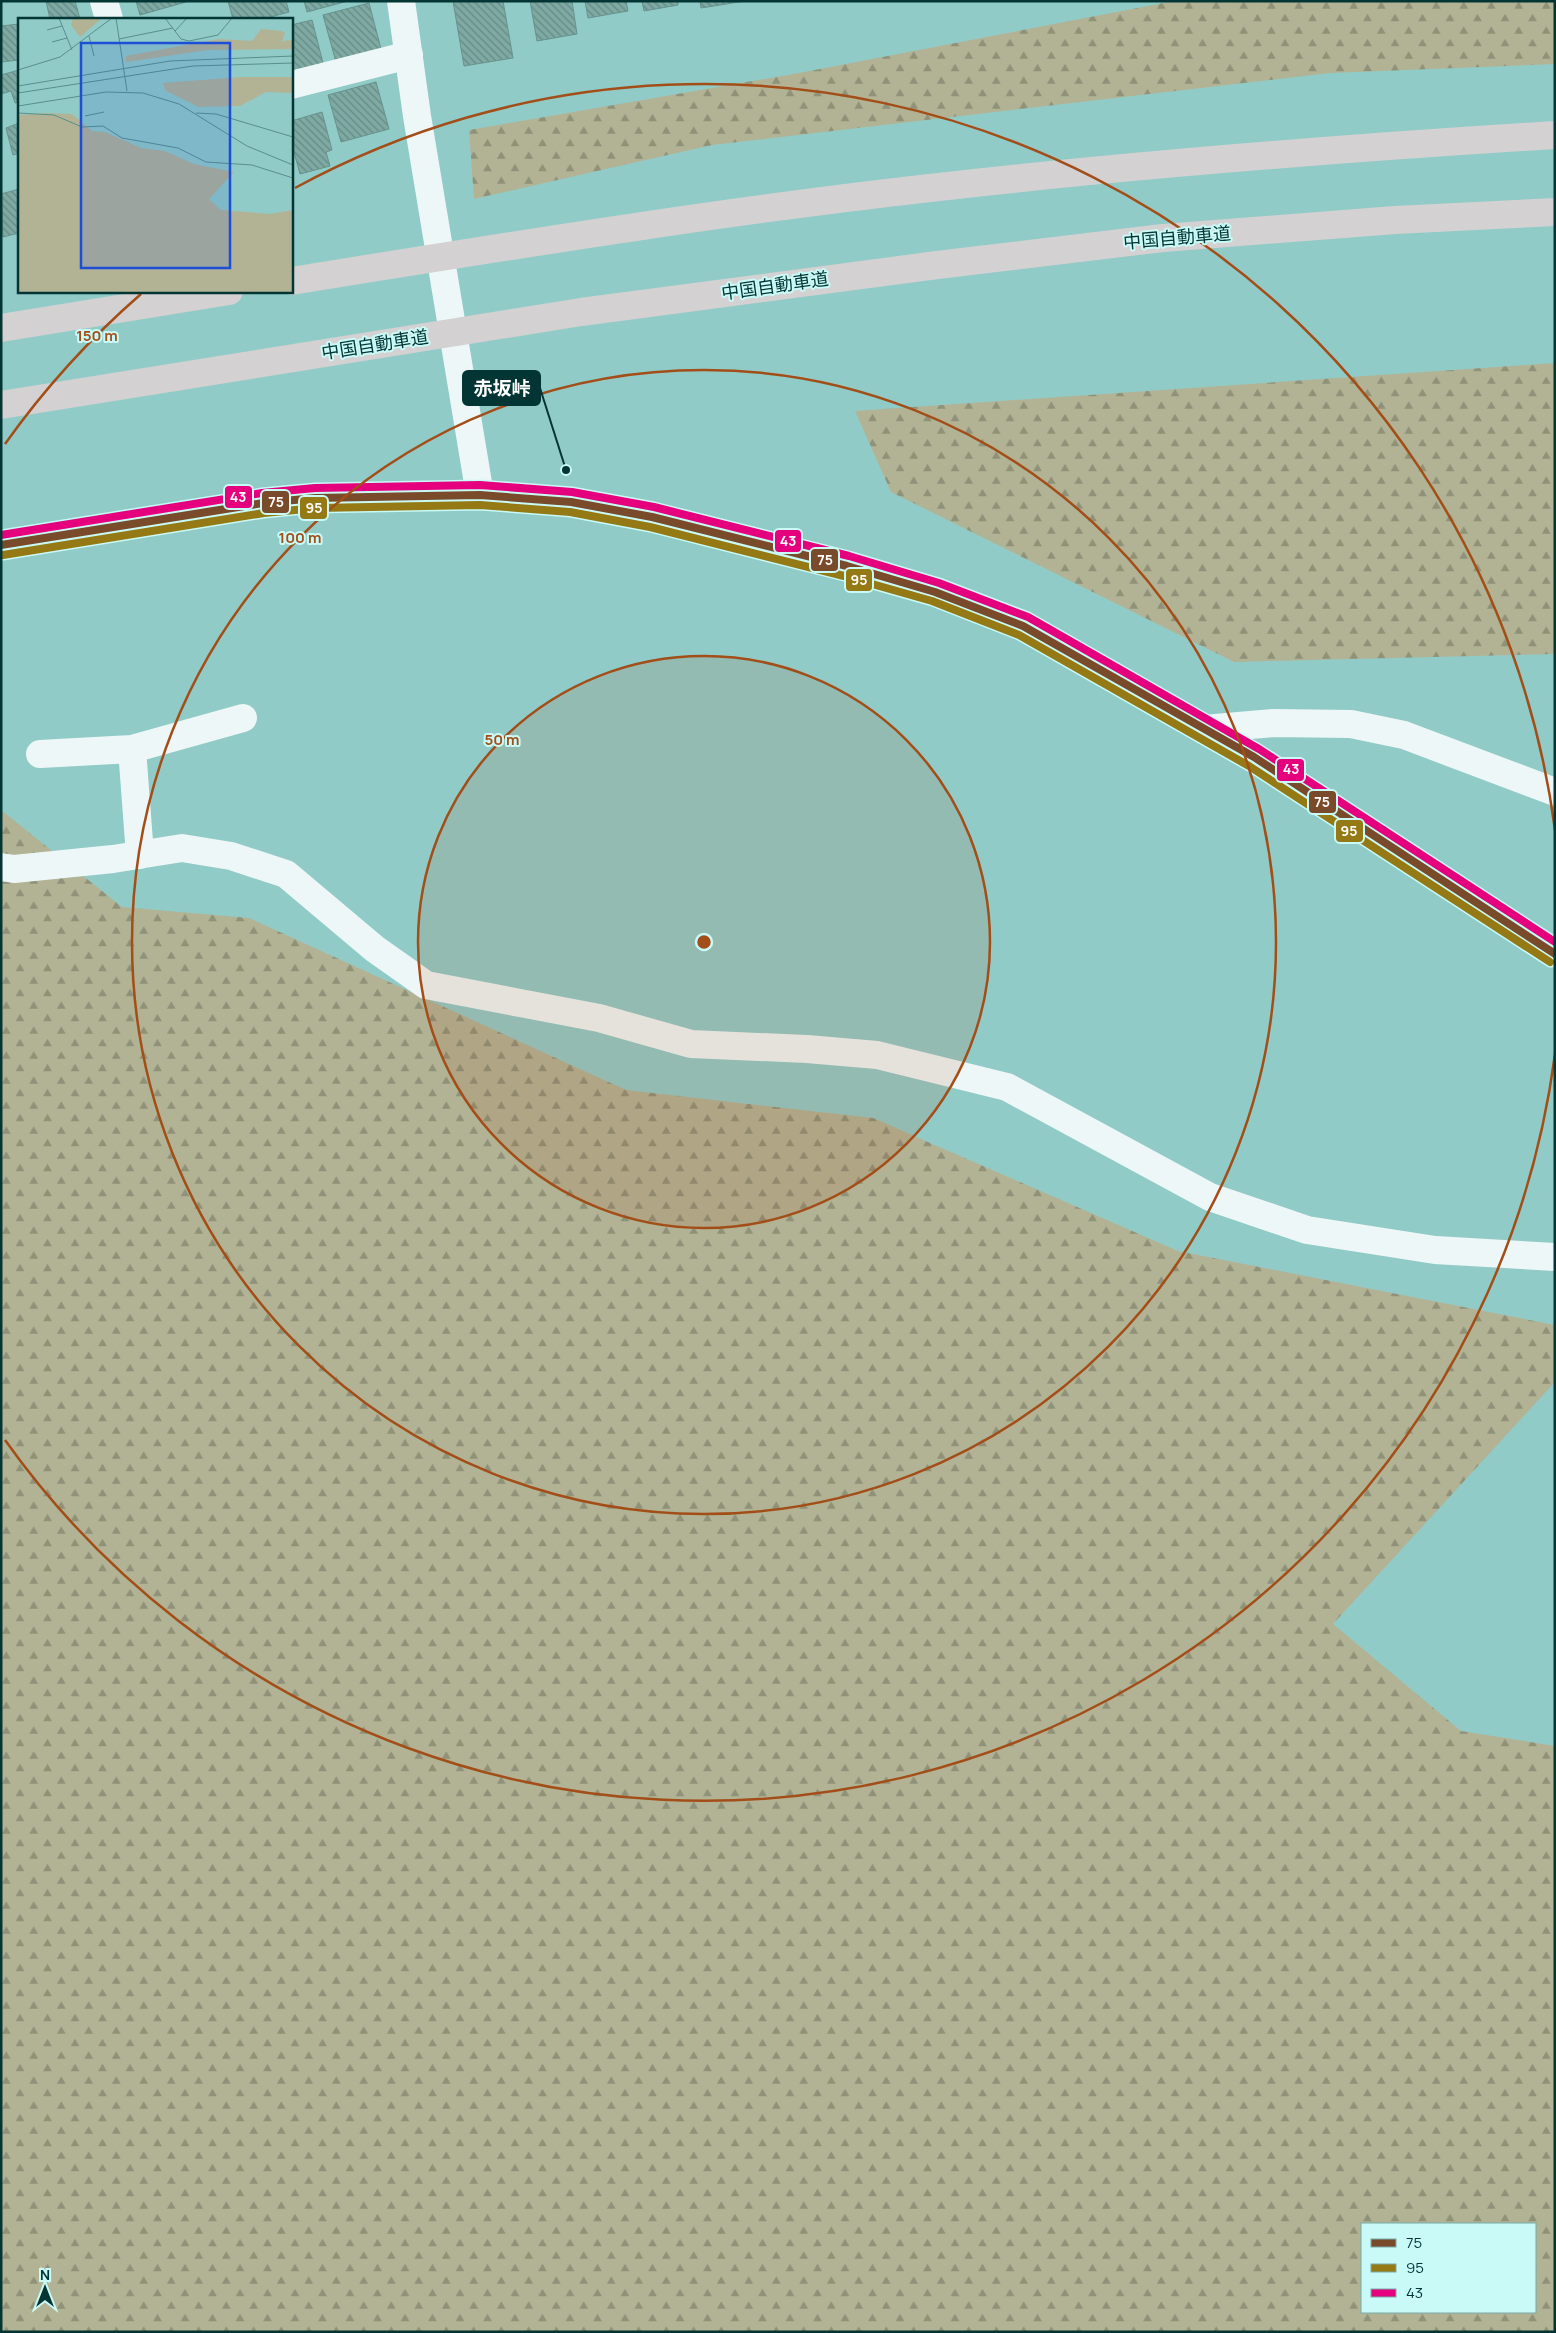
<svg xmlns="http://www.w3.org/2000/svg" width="1556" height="2333" viewBox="0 0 1556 2333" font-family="Manrope,'Noto Sans JP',sans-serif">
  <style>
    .forest { fill: url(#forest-firs); fill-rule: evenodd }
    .building { fill: url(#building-back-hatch); stroke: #66938d }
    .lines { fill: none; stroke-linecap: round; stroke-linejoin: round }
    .minor { stroke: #eef7f7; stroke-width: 28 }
    .tertiary { stroke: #eef7f7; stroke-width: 28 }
    .trunk { stroke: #d9d8d9; stroke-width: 28 }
    .motorway { stroke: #d4d1d2; stroke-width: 28 }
    .bus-1-casing { stroke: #c9faf7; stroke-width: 11 }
    .bus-2-casing { stroke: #c9faf7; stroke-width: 11 }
    .bus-3-casing { stroke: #c9faf7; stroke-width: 11 }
    .bus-1 { stroke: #7a4b2a; stroke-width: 8 }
    .bus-2 { stroke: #957914; stroke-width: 8 }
    .bus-3 { stroke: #e5007d; stroke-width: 8 }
    .ring { fill: none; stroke: #a34e18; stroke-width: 2.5 }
    .labels { text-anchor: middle; stroke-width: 4; stroke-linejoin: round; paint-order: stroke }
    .street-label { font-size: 18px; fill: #023533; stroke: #c9faf7 }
    .inset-road { fill: none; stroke: #588f8c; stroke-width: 1 }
    .view { fill: #1d4ed8; fill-opacity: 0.15; stroke: #1d4ed8; stroke-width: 2.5 }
    .inset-edge { fill: none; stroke: #023533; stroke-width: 2.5 }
    .centre { fill: #a34e18; stroke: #c9faf7; stroke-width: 2.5 }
    .ring-label { font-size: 15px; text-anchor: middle; font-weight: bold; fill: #a34e18; stroke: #c9faf7; stroke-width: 4; stroke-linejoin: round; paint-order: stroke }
    .leader { fill: none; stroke: #023533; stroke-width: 2 }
    .callout-dot { fill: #023533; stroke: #c9faf7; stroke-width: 2 }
    .callout { fill: #023533; stroke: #023533; stroke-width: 2 }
    .callout-label { font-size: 19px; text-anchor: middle; font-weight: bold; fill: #fff }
    .line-badge { stroke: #c9faf7; stroke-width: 2 }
    .badge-label { font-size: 14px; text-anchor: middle; font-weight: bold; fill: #fff }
  </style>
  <defs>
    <pattern id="forest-firs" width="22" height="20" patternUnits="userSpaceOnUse" patternTransform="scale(1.25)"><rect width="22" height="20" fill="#b2b394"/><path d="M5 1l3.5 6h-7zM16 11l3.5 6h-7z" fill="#8f9279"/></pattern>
    <pattern id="building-back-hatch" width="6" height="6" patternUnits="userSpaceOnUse" patternTransform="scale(1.25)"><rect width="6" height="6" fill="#7fa9a3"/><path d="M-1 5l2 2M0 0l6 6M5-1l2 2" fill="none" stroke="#668a85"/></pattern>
  </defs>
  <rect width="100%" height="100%" fill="#91cbc7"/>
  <path class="forest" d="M 1174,1 L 1555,1 L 1555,64 L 1330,73 L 712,145 L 474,199 L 469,130 L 799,73 Z
    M 1555,363 L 1555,654 L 1234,662 L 891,492 L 855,411 Z
    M 1,810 L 122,907 L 249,918 L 626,1090 L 873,1118 L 1178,1251 L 1555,1325 L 1555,1382 L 1333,1624 L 1461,1731 L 1555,1746 L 1555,2332 L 1,2332 ZM 1362,2224 L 1535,2224 L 1535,2312 L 1362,2312 Z"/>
  <path class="building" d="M 46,1 L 75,1 L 80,19 L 50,19 Z
    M 136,1 L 185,1 L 186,2 L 140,15 Z
    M 228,1 L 286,1 L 289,12 L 263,19 L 233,19 Z
    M 304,1 L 348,1 L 307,12 Z
    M 453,1 L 503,1 L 513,58 L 464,66 Z
    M 530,1 L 572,1 L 577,34 L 537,41 Z
    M 585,1 L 626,1 L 628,11 L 588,18 Z
    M 642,1 L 678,1 L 678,5 L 644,11 Z
    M 700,1 L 745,1 L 701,8 Z
    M 369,3 L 381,49 L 336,62 L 323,15 Z
    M 312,20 L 324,67 L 291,75 L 291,25 Z
    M 19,24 L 19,60 L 1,62 L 1,26 Z
    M 19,70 L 19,102 L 15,103 L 11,91 L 1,94 L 1,75 Z
    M 376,82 L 389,129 L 341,142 L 328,95 Z
    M 322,112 L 332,150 L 326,152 L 330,166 L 300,174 L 291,141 L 291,121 Z
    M 19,123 L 19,153 L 13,155 L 6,128 Z
    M 19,189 L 19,233 L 3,237 L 1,194 Z"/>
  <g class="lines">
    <path class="minor" d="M 104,1 L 109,19
      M 291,85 L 409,55
      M 1204,729 L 1274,723 L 1351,724 L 1404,735 L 1555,792
      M 132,749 L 140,855
      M 40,754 L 132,749 L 243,718
      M 1,867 L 14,869 L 113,859 L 182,848 L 231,856 L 286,874 L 375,949 L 426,985 L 599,1018 L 691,1044 L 807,1049 L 877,1055 L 1007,1087 L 1210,1197 L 1307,1230 L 1435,1250 L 1555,1257"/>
    <path class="tertiary" d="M 401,1 L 417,116 L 480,495"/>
    <path class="trunk" d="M 1,545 L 263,503 L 315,498 L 480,495 L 571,502 L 652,517 L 847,566 L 935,592 L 1023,626 L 1254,757 L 1555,954"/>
    <path class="motorway" d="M 291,281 C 504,247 716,212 930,188 C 1138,164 1346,148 1555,135
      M 1,328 L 229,291
      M 1,405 L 581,312 L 937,265 L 1163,238 L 1395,220 L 1555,212"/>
    <defs>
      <path id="bus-1" d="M 1,545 L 263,503 L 315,498 L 480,495 L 571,502 L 652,517 L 847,566 L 935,592 L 1023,626 L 1254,757 L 1555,954"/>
      <path id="bus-2" d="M 3,555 L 264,513 L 316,508 L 480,505 L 570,512 L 650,527 L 844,576 L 932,601 L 1019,635 L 1249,766 L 1550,962"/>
      <path id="bus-3" d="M 1,535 L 262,493 L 315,488 L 480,485 L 572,492 L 654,507 L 849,556 L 939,583 L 1028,617 L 1259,749 L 1555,942"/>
    </defs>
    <use href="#bus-1" class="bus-1-casing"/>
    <use href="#bus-2" class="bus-2-casing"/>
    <use href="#bus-3" class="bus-3-casing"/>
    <use href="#bus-1" class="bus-1"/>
    <use href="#bus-2" class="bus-2"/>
    <use href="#bus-3" class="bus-3"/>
  </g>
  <circle cx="704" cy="942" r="286" fill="#a34e18" fill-opacity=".12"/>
  <g class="ring">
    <circle cx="704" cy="942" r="286"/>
    <circle cx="704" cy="942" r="572"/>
    <path d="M1555 1054A858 858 0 0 1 5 1440M5 444A858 858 0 0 1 141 294M295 188A858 858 0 0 1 1555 830"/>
  </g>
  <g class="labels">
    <g class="street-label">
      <text transform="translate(1177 238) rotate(-5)" y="6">中国自動車道</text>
      <text transform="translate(775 286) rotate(-8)" y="6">中国自動車道</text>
      <text transform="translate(375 345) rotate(-9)" y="6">中国自動車道</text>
    </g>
  </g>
  <g transform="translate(18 18)">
    <rect width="275" height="275" fill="#91cbc7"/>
    <path d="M 55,0 L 84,0 L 62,19 L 53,7 ZM 243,11 L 264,13 L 267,15 L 264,23 L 275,22 L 275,31 L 190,32 L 108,44 L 108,38 L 201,21 L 234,23 ZM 223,59 L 275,59 L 275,75 L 248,74 L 222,88 L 181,89 L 148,73 L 145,65 ZM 29,95 L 54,96 L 74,113 L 87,114 L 123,130 L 147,133 L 176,146 L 216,154 L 191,181 L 203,192 L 252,196 L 275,192 L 275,275 L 0,275 L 0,97 Z" fill="#b2b394"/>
    <path class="inset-road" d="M 41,0 L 54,32M 98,0 L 109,73M 147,0 L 163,21 L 171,23 L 200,17 L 214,0M 29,12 L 44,8M 157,13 L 169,0M 71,18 L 76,38M 101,21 L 155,10M 34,24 L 49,20M 0,52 L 42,39 L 94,0M 0,68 L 152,43 L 275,38M 0,75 L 175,48 L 275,45M 0,88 L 88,74 L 125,75 L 161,86 L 229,128 L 275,147M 0,95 L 36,97 L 64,109 L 85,108 L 104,120 L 160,130 L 188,144 L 234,147 L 275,160M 178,95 L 198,96 L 275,119M 67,98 L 86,94"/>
    <path class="view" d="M 63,25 L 212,25 L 212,250 L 63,250 Z"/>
    <rect width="275" height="275" class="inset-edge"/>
  </g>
  <circle cx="704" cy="942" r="8" class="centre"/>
  <g class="ring-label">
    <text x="97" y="341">150 m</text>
    <text x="300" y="543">100 m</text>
    <text x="502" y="745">50 m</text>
  </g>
  <path class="leader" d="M566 470L540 388"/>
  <circle class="callout-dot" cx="566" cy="470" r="5"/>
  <rect class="callout" x="463" y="371" width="77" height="34" rx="5"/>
  <g class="callout-label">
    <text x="502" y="395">赤坂峠</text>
  </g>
  <g class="line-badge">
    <rect x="224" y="485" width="29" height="24" rx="5" fill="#e5007d"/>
    <rect x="261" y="490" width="29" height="24" rx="5" fill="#7a4b2a"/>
    <rect x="299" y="496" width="29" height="24" rx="5" fill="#957914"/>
    <rect x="774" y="529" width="28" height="24" rx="5" fill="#e5007d"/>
    <rect x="810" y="548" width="29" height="24" rx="5" fill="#7a4b2a"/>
    <rect x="845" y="568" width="28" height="24" rx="5" fill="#957914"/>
    <rect x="1276" y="758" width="29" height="24" rx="5" fill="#e5007d"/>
    <rect x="1308" y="790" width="29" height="24" rx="5" fill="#7a4b2a"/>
    <rect x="1335" y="819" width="29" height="24" rx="5" fill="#957914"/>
  </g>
  <g class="badge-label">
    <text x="238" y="502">43</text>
    <text x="276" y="507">75</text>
    <text x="314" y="513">95</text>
    <text x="788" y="546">43</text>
    <text x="825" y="565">75</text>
    <text x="859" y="585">95</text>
    <text x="1291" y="774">43</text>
    <text x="1322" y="807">75</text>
    <text x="1349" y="836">95</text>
  </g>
  <rect width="1556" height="2333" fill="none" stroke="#023533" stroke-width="5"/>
  <rect x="1361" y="2223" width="175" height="90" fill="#c9faf7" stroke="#79aba9"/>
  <rect x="1371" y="2239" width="25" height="8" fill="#7a4b2a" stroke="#79aba9"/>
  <text x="1406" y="2248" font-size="15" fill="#023533">75</text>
  <rect x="1371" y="2264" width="25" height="8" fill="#957914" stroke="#79aba9"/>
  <text x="1406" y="2273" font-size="15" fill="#023533">95</text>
  <rect x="1371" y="2289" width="25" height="8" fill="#e5007d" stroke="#79aba9"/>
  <text x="1406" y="2298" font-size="15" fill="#023533">43</text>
  <g transform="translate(45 2288)" stroke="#c9faf7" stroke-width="4" paint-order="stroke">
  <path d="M0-4L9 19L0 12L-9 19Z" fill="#023533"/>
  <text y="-8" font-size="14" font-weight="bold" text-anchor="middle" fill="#023533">N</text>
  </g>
</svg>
